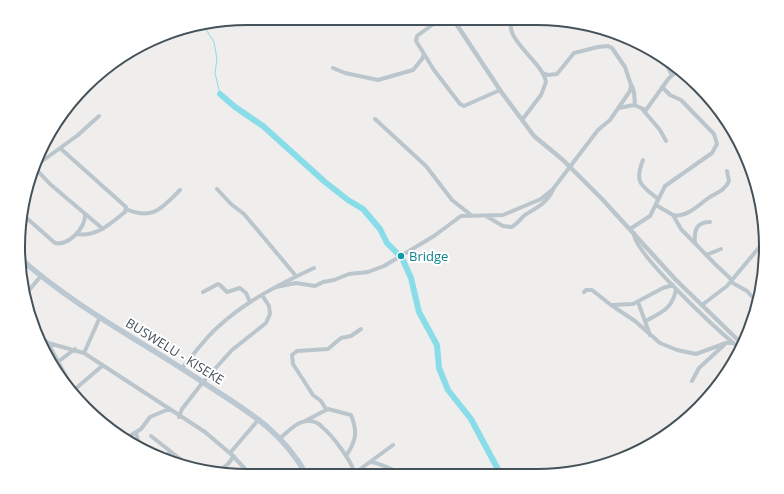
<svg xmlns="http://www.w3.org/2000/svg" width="784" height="494" viewBox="0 0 784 494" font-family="'Open Sans',sans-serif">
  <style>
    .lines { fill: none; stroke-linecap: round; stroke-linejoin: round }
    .stream { stroke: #89dde9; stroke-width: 1 }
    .river { stroke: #89dde9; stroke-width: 6 }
    .minor { stroke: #bbc6cc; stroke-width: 4 }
    .tertiary { stroke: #bbc6cc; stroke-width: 4.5 }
    .secondary { stroke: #bbc7d1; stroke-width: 5.5 }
    .culture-dot { fill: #0f9aa8; stroke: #fff; stroke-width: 1.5 }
    .labels { text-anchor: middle; stroke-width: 4; stroke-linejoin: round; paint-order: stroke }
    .culture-label { font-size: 13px; fill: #0d838f; stroke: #fff; text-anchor: start }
    .street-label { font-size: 13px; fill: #46525a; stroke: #fff }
    .rim { fill: none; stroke: #46525a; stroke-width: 2 }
  </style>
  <rect width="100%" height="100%" fill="#f0eded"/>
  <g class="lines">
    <path class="stream" d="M 203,25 L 214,42 L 217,59 L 215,73 L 220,94"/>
    <path class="river" d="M 220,94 L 235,107 L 263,126 L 325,182 L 348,200 L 363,209 L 380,229 L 387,243 L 402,258 L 411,278 L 419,312 L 437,345 L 439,368 L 448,390 L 471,419 L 501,475"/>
    <path class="minor" d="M 447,19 L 432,25 L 417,36 L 416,41 L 434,70 L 460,104 L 464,106 L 500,90
      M 504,20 L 510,25
      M 512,20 C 503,39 543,62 546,82 L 541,95 L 522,120
      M 662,57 L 672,75
      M 333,68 L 345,73 L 378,80 L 413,70 L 422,59 L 424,54
      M 632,86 L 634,92 L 635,105
      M 619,108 L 634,105 L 646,110 L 669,78 L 680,69
      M 643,110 L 660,130 L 666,141
      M 375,119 L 426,166 L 452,200 L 471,215
      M 60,148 L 126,207 L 125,212 C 110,224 97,237 76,234
      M 643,160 C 634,183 641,185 658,199
      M 34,167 L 50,184 L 103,229
      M 34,167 L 78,135 L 99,116
      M 217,189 L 231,204 L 244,214 L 296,276
      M 656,205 L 673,215 L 681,229 L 714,263 L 732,280
      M 126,209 C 153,221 162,208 180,190
      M 22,214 L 55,243 C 69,246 85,228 85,215
      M 673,215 C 685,218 698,206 707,199 C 715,193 725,191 729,181 L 727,171
      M 486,216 L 503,226 L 511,227 C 517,225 520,219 525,215 C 536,208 547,203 553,190
      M 630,229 L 650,216 L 665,186 L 712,153 L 717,144 L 714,134 L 681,100 L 670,95 L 662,87
      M 634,233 C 632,252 720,332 738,347
      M 695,242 C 694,231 696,222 710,222
      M 706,255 L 721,249
      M 731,282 L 747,291 L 758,303
      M 276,287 L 296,283 L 315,286 L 323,282 L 334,280 L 349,274 L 368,272 L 384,266 L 434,236 L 461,216 L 503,215 L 541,199 L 553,189 L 598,130 L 610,120 L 630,91 L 631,85 L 625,67 L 612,48 L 608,46 L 598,47 L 574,53 L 557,74 L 548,75 L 543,73
      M 203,292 L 218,284 L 220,285 L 227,292 L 240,288 L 246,293 L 250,302
      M 584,292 L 586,290 L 592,290 L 611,305 L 635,321 L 660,343 L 677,350 L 696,354 L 726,343 L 733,343
      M 25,295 L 41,276
      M 638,302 L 650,335
      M 612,305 L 633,304 L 663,288 L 673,285
      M 702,305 L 727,286 L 762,244
      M 646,321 C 662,312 673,308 676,289
      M 38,334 L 48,343 L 84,353 L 205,432 L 232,455 L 250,474
      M 48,343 L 76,395
      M 84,353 L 100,317
      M 59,361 L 75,349
      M 182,368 C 194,354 205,338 219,326 C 246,301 280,284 314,268
      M 692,381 L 699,368 L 724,345
      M 74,390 L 102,366
      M 326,409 L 321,401 L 313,395 L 293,364 L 292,355 L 297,351 L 328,349 L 341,338 L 351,336 L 361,329
      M 179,417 L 182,409 L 203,382 L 232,350 L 266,323 L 270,314 L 269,306 L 262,295
      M 305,421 L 328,409 L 351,415 C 358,432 356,441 346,456
      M 136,433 L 140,448
      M 151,436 L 189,466
      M 280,438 C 288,432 297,421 308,421 C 313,421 319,423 322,427 C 331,434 355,464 354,475
      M 125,439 L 141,429 L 150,417 L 169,409
      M 230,453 L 259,419
      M 161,459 L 171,452
      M 370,462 C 381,463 387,468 396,471 L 398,475
      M 355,473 L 393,445
      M 215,474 L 228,464 L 234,456
      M 298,474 L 304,471"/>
    <path class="tertiary" d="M 453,19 L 502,93 L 534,136 L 563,160 L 602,199 L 676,280 L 740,342"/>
    <path class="secondary" d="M 21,259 C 76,308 143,342 204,383 C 245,410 281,429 306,474"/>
  </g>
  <circle class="culture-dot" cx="401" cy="256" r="4"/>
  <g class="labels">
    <g class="culture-label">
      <text x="409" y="261">Bridge</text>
    </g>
    <g class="street-label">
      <text transform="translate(175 351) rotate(32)" y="5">BUSWELU - KISEKE</text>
    </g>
  </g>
  <path d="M0 0H784V494H0ZM247 25H537A222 222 0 0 1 759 247V247A222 222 0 0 1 537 469H247A222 222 0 0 1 25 247V247A222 222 0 0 1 247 25Z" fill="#fff" fill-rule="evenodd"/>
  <path class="rim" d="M247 25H537A222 222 0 0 1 759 247V247A222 222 0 0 1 537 469H247A222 222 0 0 1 25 247V247A222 222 0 0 1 247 25Z"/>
</svg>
